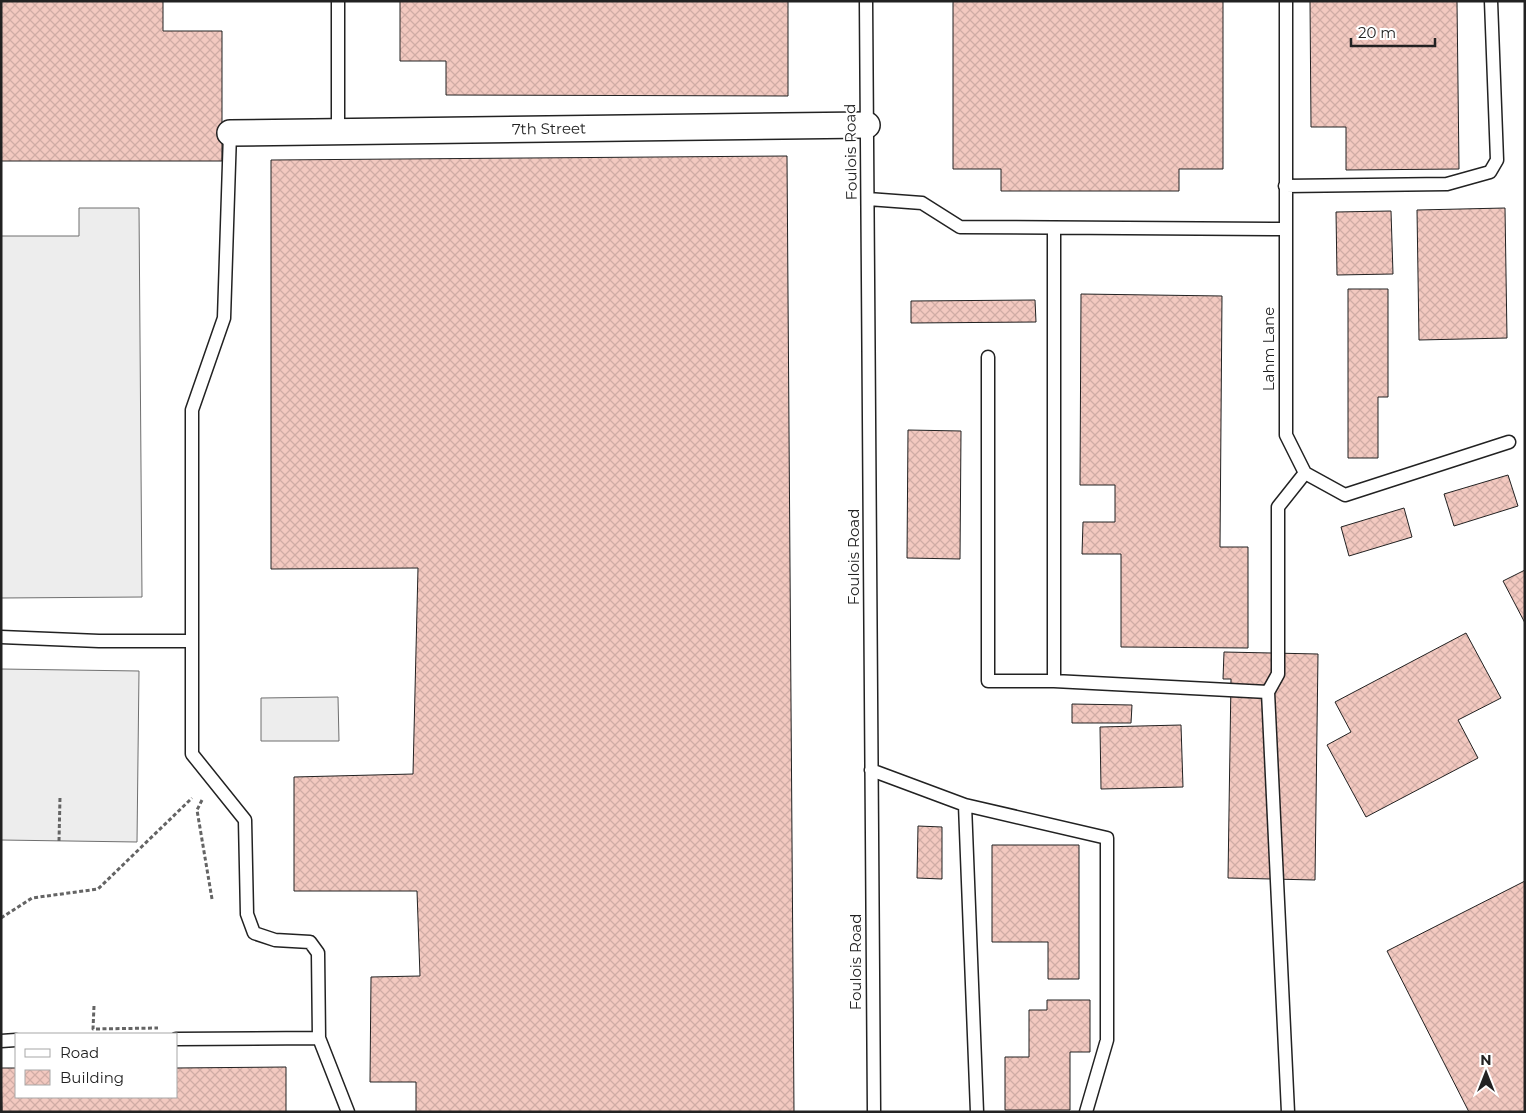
<svg xmlns="http://www.w3.org/2000/svg" width="1526" height="1113" viewBox="0 0 1526 1113" font-family="Montserrat,sans-serif">
  <style>
    .parking { fill: #ededed; stroke: #6f6f6f }
    .building { fill: url(#building-cross-hatch); stroke: #222 }
    .lines { fill: none; stroke-linecap: round; stroke-linejoin: round }
    .lane-casing { stroke: #222; stroke-width: 15 }
    .street-casing { stroke: #222; stroke-width: 28 }
    .path { stroke: #646464; stroke-width: 3; stroke-dasharray: 4 2.5; stroke-linecap: butt }
    .lane { stroke: #fff; stroke-width: 12 }
    .street { stroke: #fff; stroke-width: 25 }
    .labels { text-anchor: middle; stroke-width: 4; stroke-linejoin: round; paint-order: stroke }
    .street-label { font-size: 15px; fill: #222; stroke: #fff }
  </style>
  <defs>
    <pattern id="building-cross-hatch" width="8" height="8" patternUnits="userSpaceOnUse" patternTransform="scale(1.25)"><rect width="8" height="8" fill="#f3c9c0"/><path d="M0 0l8 8M0 8l8-8" fill="none" stroke="#d0aca5"/></pattern>
  </defs>
  <rect width="100%" height="100%" fill="#fff"/>
  <path class="parking" d="M 79,208 L 139,208 L 142,597 L 1,598 L 1,236 L 79,236 Z
    M 1,669 L 139,671 L 137,842 L 1,840 Z
    M 338,697 L 339,741 L 261,741 L 261,698 Z"/>
  <path class="building" d="M 1,1 L 163,1 L 163,31 L 222,31 L 222,161 L 1,161 Z
    M 400,1 L 788,1 L 788,96 L 446,95 L 446,61 L 400,61 Z
    M 953,1 L 1223,1 L 1223,169 L 1179,169 L 1179,191 L 1001,191 L 1001,169 L 953,169 Z
    M 1310,1 L 1457,1 L 1459,169 L 1346,170 L 1346,127 L 1311,127 Z
    M 787,156 L 794,1112 L 416,1112 L 416,1082 L 370,1082 L 371,977 L 420,976 L 417,891 L 294,891 L 294,777 L 413,774 L 418,568 L 271,569 L 271,160 Z
    M 1505,208 L 1507,338 L 1419,340 L 1417,210 Z
    M 1391,211 L 1393,274 L 1337,275 L 1336,212 Z
    M 1348,289 L 1388,289 L 1388,397 L 1378,397 L 1378,458 L 1348,458 Z
    M 1081,294 L 1222,296 L 1220,547 L 1248,547 L 1248,648 L 1121,647 L 1121,554 L 1082,554 L 1083,522 L 1115,522 L 1115,485 L 1080,485 Z
    M 1035,300 L 1036,322 L 911,323 L 911,301 Z
    M 908,430 L 961,431 L 960,559 L 907,558 Z
    M 1508,475 L 1518,506 L 1454,526 L 1444,494 Z
    M 1404,508 L 1412,537 L 1349,556 L 1341,527 Z
    M 1525,570 L 1525,623 L 1503,581 Z
    M 1466,633 L 1501,698 L 1458,720 L 1478,758 L 1366,817 L 1327,745 L 1351,732 L 1335,702 Z
    M 1224,652 L 1318,654 L 1315,880 L 1228,878 L 1231,679 L 1223,679 Z
    M 1072,704 L 1132,705 L 1131,723 L 1072,723 Z
    M 1181,725 L 1183,787 L 1101,789 L 1100,727 Z
    M 918,826 L 942,827 L 942,879 L 917,878 Z
    M 992,845 L 1079,845 L 1079,979 L 1048,979 L 1048,942 L 992,942 Z
    M 1525,881 L 1525,1112 L 1469,1112 L 1387,951 Z
    M 1047,1000 L 1090,1000 L 1090,1052 L 1070,1052 L 1070,1110 L 1005,1110 L 1005,1057 L 1029,1057 L 1029,1010 L 1047,1010 Z
    M 286,1067 L 286,1112 L 2,1112 L 1,1068 L 16,1068 L 16,1097 L 176,1097 L 176,1068 Z"/>
  <g class="lines">
    <defs>
      <path id="lane" d="M 338,1 L 338,131
        M 866,1 L 874,1112
        M 1286,1 L 1286,435 L 1305,473 L 1345,495 L 1509,442
        M 230,133 L 224,318 L 192,410 L 192,754 L 245,820 L 247,914 L 254,933 L 275,940 L 310,942 L 318,953 L 319,1038 L 348,1112
        M 1285,186 L 1447,184 L 1490,172 L 1497,160 L 1491,1
        M 868,199 L 922,203 L 960,227 L 1285,229
        M 1054,228 L 1054,681
        M 988,357 L 988,681 L 1054,681 L 1268,692
        M 1,637 L 99,641 L 192,641
        M 871,770 L 965,805 L 977,1112
        M 965,805 L 1107,838 L 1107,1040 L 1086,1112
        M 176,1039 L 319,1038
        M 1,1041 L 16,1040
        M 1288,1112 L 1268,692 L 1278,674 L 1278,507 L 1305,473"/>
      <g id="street">
        <path id="s1" d="M 230,133 L 867,125"/>
      </g>
    </defs>
    <use href="#lane" class="lane-casing"/>
    <use href="#street" class="street-casing"/>
    <path class="path" d="M 202,800 L 197,810 L 212,899
      M 59,841 L 60,797
      M 1,918 L 32,898 L 98,889 L 192,798
      M 94,1006 L 93,1029 L 158,1028"/>
    <use href="#lane" class="lane"/>
    <use href="#street" class="street"/>
  </g>
  <g class="labels">
    <g class="street-label">
      <text dy="5" stroke="none"><textPath href="#s1" startOffset="319">7th Street</textPath></text>
      <text transform="translate(851 152) rotate(-91)" y="5">Foulois Road</text>
      <text transform="translate(1269 349) rotate(-90)" y="5">Lahm Lane</text>
      <text transform="translate(854 557) rotate(-90)" y="5">Foulois Road</text>
      <text transform="translate(856 962) rotate(-90)" y="5">Foulois Road</text>
    </g>
  </g>
  <rect width="1526" height="1113" fill="none" stroke="#222222" stroke-width="5"/>
  <rect x="15" y="1033" width="162" height="65" fill="#ffffff" stroke="#a7a7a7"/>
  <rect x="25" y="1049" width="25" height="8" fill="#ffffff" stroke="#a7a7a7"/>
  <text x="60" y="1058" font-size="15" fill="#222222">Road</text>
  <rect x="25" y="1070" width="25" height="15" fill="url(#building-cross-hatch)" stroke="#a7a7a7"/>
  <text x="60" y="1083" font-size="15" fill="#222222">Building</text>
  <g transform="translate(1486 1073)" stroke="#ffffff" stroke-width="4" paint-order="stroke">
  <path d="M0-4L9 19L0 12L-9 19Z" fill="#222222"/>
  <text y="-8" font-size="14" font-weight="bold" text-anchor="middle" fill="#222222">N</text>
  </g>
  <path d="M1351 38v8h84v-8" fill="none" stroke="#222222" stroke-width="2.5"/>
  <text x="1358" y="38" font-size="15" fill="#222222" stroke="#ffffff" stroke-width="4" paint-order="stroke">20 m</text>
</svg>
